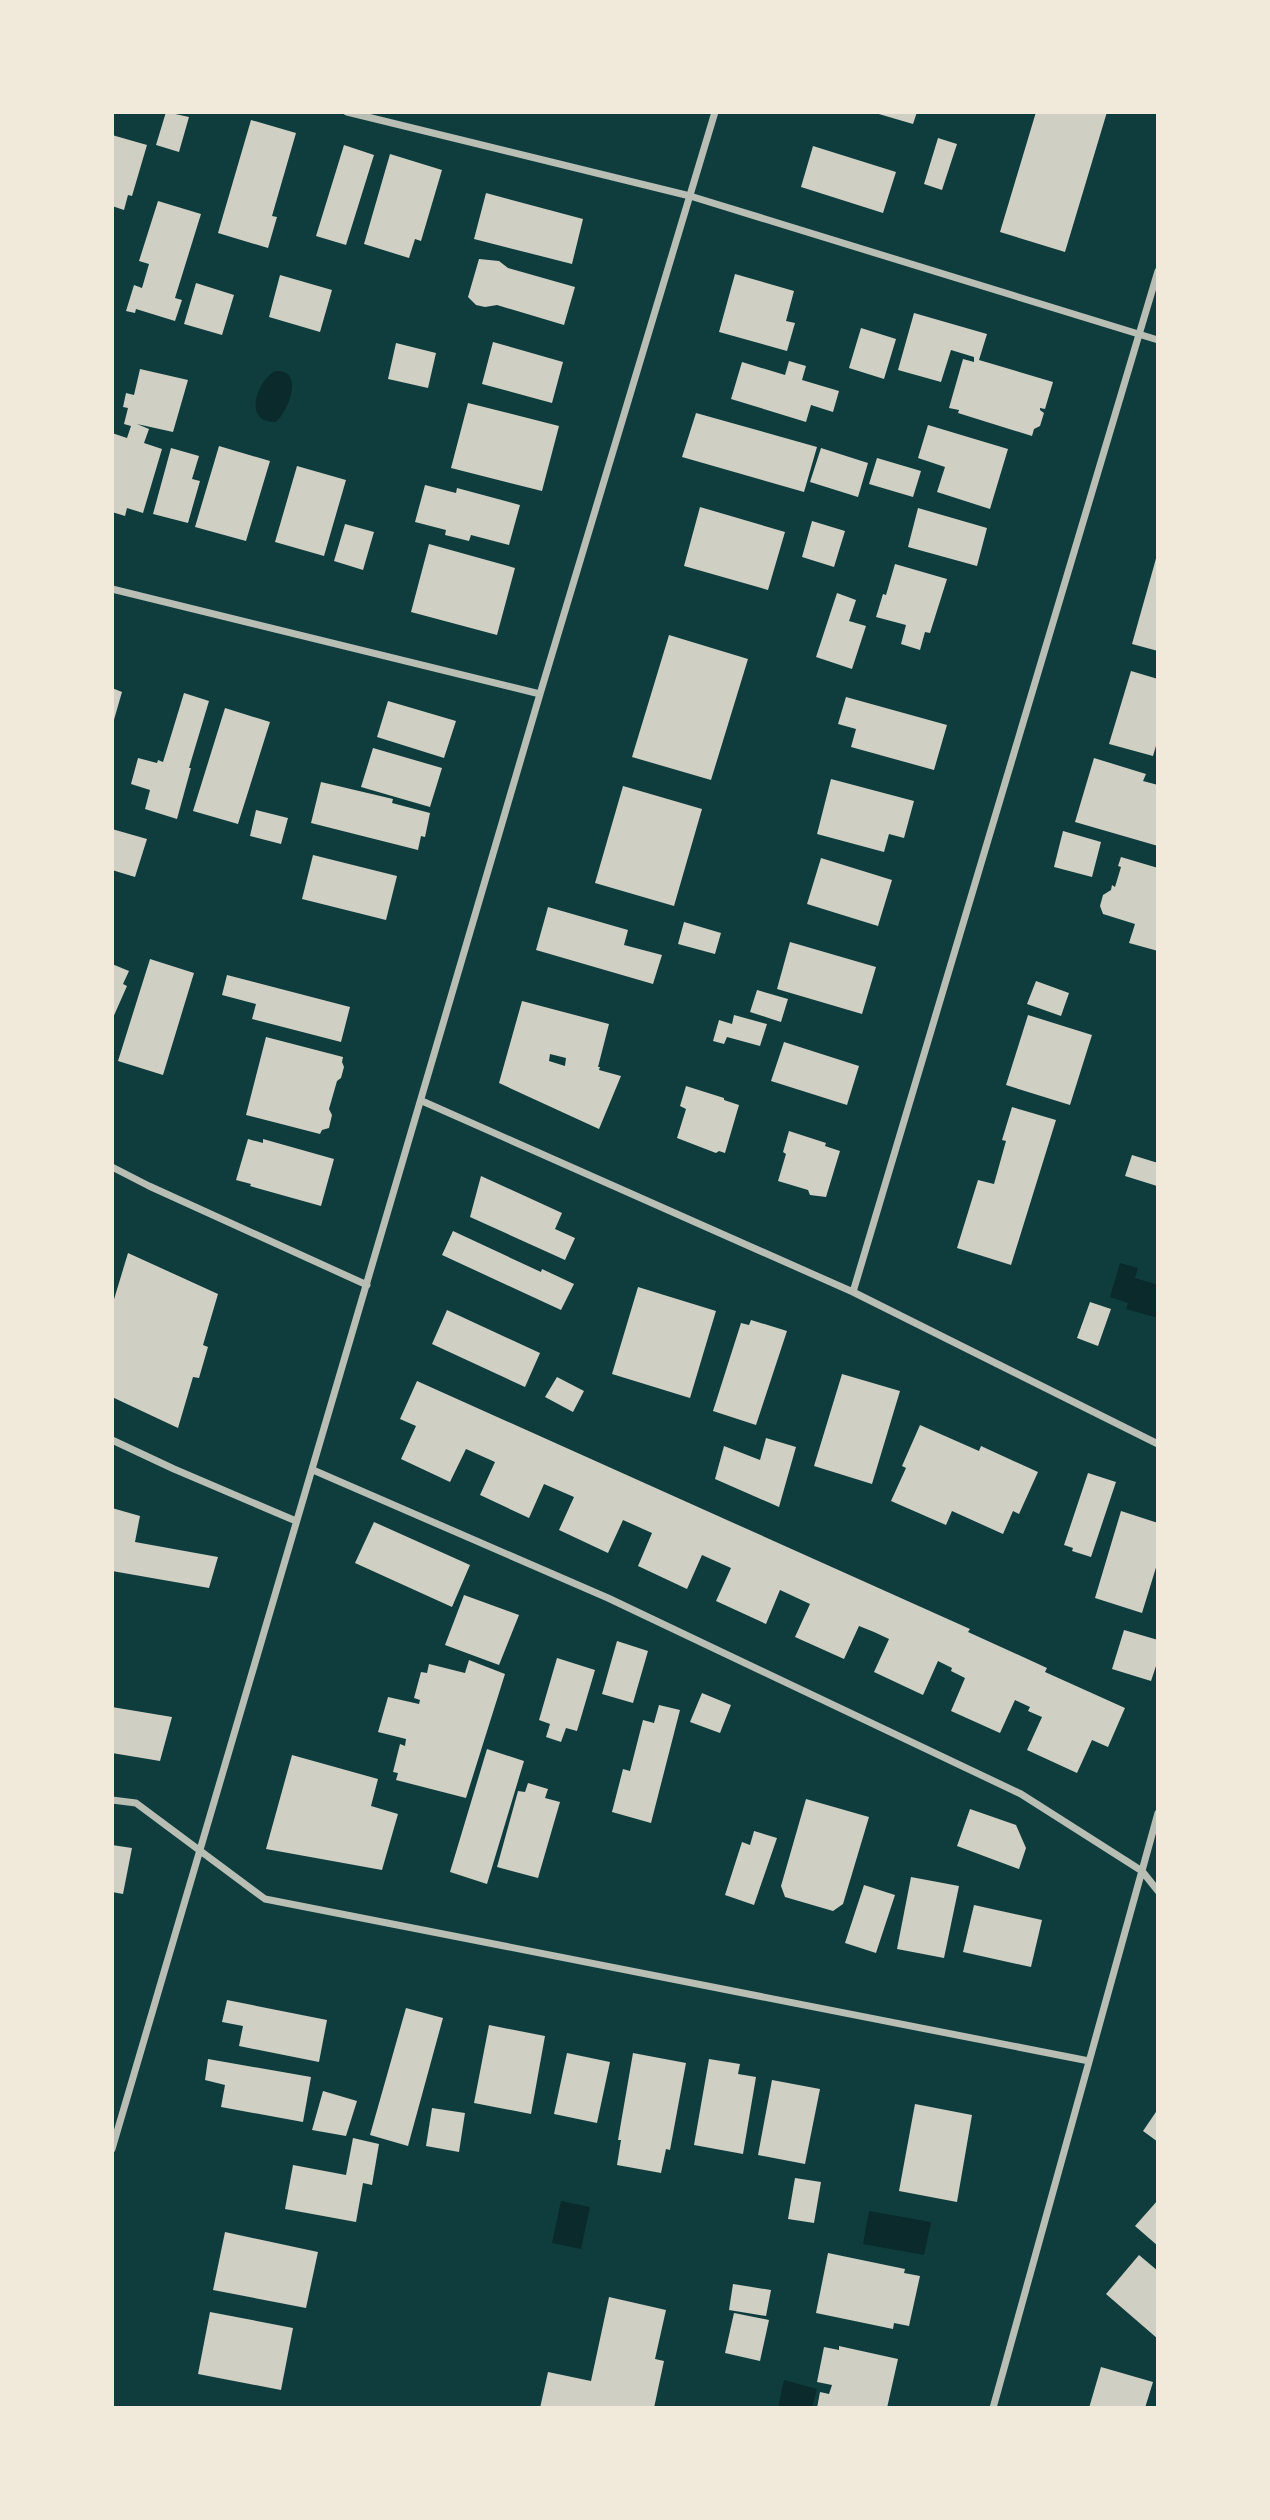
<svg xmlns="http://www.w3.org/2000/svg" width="1270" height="2520" viewBox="0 0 1270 2520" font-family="Rubik,sans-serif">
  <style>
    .water { fill: #0a2a2b }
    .building { fill: #cfcfc3; fill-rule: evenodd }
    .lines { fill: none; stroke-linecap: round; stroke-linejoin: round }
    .minor { stroke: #b8beb3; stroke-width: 7 }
  </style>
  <rect width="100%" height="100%" fill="#0f3d3e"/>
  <path class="water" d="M 275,371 C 306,369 288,411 276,422 C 242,423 257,381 275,371 Z
    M 1120,1263 L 1138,1268 L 1135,1278 L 1158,1285 L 1158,1318 L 1126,1309 L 1128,1303 L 1110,1297 Z
    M 561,2201 L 590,2207 L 581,2249 L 552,2243 Z
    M 869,2211 L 931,2222 L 924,2255 L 863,2244 Z
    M 784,2380 L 817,2389 L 812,2408 L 778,2408 Z"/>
  <path class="building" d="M 166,112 L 189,117 L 179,152 L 156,145 Z
    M 872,112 L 917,112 L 913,124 Z
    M 1036,112 L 1107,112 L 1065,252 L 1000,232 Z
    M 251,120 L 296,133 L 272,216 L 277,217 L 268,248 L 218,233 Z
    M 112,135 L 147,145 L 132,196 L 128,195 L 124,210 L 112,206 Z
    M 938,138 L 957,144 L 942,190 L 924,184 Z
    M 344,145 L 374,155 L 346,245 L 316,236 Z
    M 813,146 L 896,172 L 883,213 L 801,187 Z
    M 390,154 L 442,170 L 421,241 L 415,239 L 409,258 L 364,244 Z
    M 486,193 L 583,219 L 572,264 L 474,239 Z
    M 158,201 L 201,214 L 175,298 L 182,300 L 175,321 L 136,309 L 135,313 L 126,311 L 134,285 L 142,288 L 149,264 L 139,261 Z
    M 479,259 L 499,261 L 508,268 L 575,287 L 564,325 L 497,305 L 485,307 L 476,305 L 468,297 Z
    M 735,274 L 794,291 L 786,321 L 795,323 L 787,351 L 719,332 Z
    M 280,275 L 332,290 L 320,332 L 269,317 Z
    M 196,283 L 234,295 L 222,335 L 184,324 Z
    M 914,313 L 987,334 L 979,360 L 1053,382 L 1045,409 L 1040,408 L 1040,410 L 1044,413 L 1040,426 L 1034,429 L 1032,436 L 958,413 L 959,410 L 949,408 L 963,359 L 974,362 L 974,357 L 951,350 L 941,382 L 898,370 Z
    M 861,328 L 896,339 L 884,379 L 849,368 Z
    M 493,342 L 563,362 L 552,403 L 482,384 Z
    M 396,343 L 436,353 L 428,388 L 388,379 Z
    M 789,361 L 806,366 L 802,380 L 839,391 L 833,412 L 811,405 L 806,422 L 731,399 L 742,362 L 785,375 Z
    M 140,369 L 188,380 L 173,432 L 137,424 L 149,429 L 144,443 L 162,449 L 143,513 L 127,508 L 125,516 L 112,512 L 112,433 L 127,438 L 131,426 L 124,424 L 128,408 L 123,407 L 126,393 L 134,395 Z
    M 468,403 L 559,426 L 542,491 L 451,468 Z
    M 696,413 L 817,447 L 804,492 L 682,457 Z
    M 928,425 L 1008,449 L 990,509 L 937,492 L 945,467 L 918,458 Z
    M 219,446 L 270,461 L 246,541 L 195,527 Z
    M 171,448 L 199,456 L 192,479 L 200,481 L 188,523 L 153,514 Z
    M 821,448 L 868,463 L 858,497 L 810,482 Z
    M 877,458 L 921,471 L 913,497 L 869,484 Z
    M 297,466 L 346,480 L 324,556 L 275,542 Z
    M 425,485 L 456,493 L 457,488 L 520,505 L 509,545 L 471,535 L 469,541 L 445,535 L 446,530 L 415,522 Z
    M 700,507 L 785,532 L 768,590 L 684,566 Z
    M 918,508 L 987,528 L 977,566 L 908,547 Z
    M 812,521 L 845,531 L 834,567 L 802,557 Z
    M 345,524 L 374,532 L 363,570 L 334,561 Z
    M 429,544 L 515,568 L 497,635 L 411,612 Z
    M 1157,555 L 1158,555 L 1158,651 L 1132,644 Z
    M 895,564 L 947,579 L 930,633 L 925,632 L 920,650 L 901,644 L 906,625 L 876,617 L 883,594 L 886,595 Z
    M 837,593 L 856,600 L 849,621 L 866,626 L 852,669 L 816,657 Z
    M 669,635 L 748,659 L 711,780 L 632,757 Z
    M 1131,671 L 1158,679 L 1158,739 L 1153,756 L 1109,744 Z
    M 112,688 L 122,692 L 113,723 L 112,722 Z
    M 184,693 L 209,701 L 189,768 L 191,768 L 177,819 L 145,809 L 150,790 L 131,784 L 138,758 L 157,763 L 158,760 L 163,762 Z
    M 846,697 L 947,725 L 934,770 L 851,747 L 856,729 L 838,724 Z
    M 388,701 L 456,721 L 444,758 L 377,737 Z
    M 225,708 L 270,722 L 238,824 L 193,811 Z
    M 373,748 L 442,768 L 430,807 L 361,787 Z
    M 1094,758 L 1146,774 L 1143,781 L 1158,785 L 1158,846 L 1075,822 Z
    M 831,779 L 914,801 L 904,838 L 889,834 L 884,852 L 817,834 Z
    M 321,782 L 393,799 L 392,803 L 430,813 L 425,837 L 421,836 L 418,850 L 311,823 Z
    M 623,786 L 702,809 L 674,906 L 595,883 Z
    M 256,810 L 288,818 L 281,844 L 250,836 Z
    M 112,829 L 147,839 L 135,877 L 112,870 Z
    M 1063,831 L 1101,842 L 1092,877 L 1054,867 Z
    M 313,855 L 397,876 L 386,920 L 302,899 Z
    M 1121,857 L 1158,868 L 1158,951 L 1129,943 L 1135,924 L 1103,914 L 1100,906 L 1103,895 L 1111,890 L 1112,885 L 1115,887 L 1121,867 L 1118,866 Z
    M 821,858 L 892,880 L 878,926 L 807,904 Z
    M 548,907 L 628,930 L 624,945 L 662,955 L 653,984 L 536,950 Z
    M 684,922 L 721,933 L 715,954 L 678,944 Z
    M 790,942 L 876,967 L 862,1014 L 777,989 Z
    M 150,959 L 194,973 L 163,1075 L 118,1061 Z
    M 112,964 L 129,971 L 123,984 L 127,986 L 112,1020 Z
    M 227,975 L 350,1007 L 341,1042 L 252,1019 L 256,1004 L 222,995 Z
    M 1036,981 L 1069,993 L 1061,1016 L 1027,1004 Z
    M 757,990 L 788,999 L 781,1022 L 750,1012 Z
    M 522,1001 L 609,1024 L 598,1067 L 600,1067 L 599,1070 L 621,1076 L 599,1129 L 499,1083 ZM 550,1054 L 566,1058 L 565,1066 L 549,1061 Z
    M 734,1015 L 767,1024 L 760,1046 L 727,1037 L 724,1044 L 713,1041 L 719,1020 L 732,1024 Z
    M 1028,1015 L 1092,1035 L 1070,1105 L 1006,1085 Z
    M 266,1037 L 343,1057 L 342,1062 L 344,1067 L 341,1078 L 337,1081 L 329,1109 L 332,1115 L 329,1128 L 322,1130 L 320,1134 L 246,1115 Z
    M 784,1042 L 859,1066 L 847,1105 L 771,1081 Z
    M 686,1086 L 724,1098 L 724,1100 L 739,1105 L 725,1153 L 719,1151 L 716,1153 L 677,1138 L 686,1109 L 680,1106 Z
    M 1012,1107 L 1056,1120 L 1011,1265 L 957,1248 L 978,1180 L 994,1184 L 1006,1141 L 1002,1140 Z
    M 789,1131 L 826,1143 L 825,1146 L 840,1151 L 826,1197 L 810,1195 L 808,1190 L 778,1181 L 786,1154 L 783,1152 Z
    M 248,1139 L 263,1143 L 263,1139 L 334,1159 L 321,1206 L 250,1186 L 251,1184 L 236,1180 Z
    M 1132,1155 L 1158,1163 L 1157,1186 L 1125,1176 Z
    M 481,1176 L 562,1213 L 555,1229 L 575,1238 L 565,1260 L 470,1217 Z
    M 453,1231 L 541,1272 L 542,1269 L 574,1284 L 561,1310 L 442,1255 Z
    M 128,1253 L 218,1294 L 203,1345 L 208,1347 L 199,1378 L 193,1377 L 178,1428 L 112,1397 L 112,1306 Z
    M 638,1287 L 716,1311 L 690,1398 L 612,1374 Z
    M 1090,1302 L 1111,1309 L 1098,1346 L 1077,1338 Z
    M 447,1310 L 540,1353 L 525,1387 L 432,1344 Z
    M 751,1320 L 787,1331 L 756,1425 L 713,1411 L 741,1323 L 749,1325 Z
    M 842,1374 L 900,1391 L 872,1484 L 814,1466 Z
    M 557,1377 L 584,1391 L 573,1412 L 545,1397 Z
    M 417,1381 L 970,1629 L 968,1632 L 1047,1668 L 1045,1672 L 1125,1708 L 1108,1747 L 1092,1740 L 1077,1773 L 1027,1750 L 1042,1717 L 1028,1711 L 1030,1707 L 1015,1700 L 1000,1733 L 951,1711 L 965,1678 L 951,1671 L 952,1668 L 938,1661 L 923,1695 L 874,1672 L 889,1639 L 874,1632 L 859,1626 L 844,1659 L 795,1637 L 810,1604 L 780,1590 L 766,1624 L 716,1601 L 731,1568 L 702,1555 L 687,1589 L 638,1566 L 652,1533 L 623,1520 L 608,1553 L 559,1530 L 574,1497 L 544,1484 L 529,1518 L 480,1495 L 495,1462 L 466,1449 L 450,1482 L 401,1459 L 416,1426 L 400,1419 Z
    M 920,1425 L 979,1451 L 981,1446 L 1038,1472 L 1019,1514 L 1013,1511 L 1003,1534 L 952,1511 L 946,1525 L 891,1501 L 906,1468 L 902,1466 Z
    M 766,1438 L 796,1447 L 779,1507 L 715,1479 L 724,1446 L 760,1460 Z
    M 1088,1473 L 1116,1482 L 1091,1557 L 1072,1551 L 1073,1548 L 1064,1545 Z
    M 112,1508 L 140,1516 L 135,1542 L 218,1557 L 209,1588 L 112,1571 Z
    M 1121,1511 L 1158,1523 L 1158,1561 L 1142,1613 L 1095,1598 Z
    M 374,1522 L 470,1565 L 452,1607 L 355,1563 Z
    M 464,1595 L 519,1615 L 499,1665 L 445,1645 Z
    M 1124,1630 L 1158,1640 L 1158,1660 L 1151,1681 L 1112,1669 Z
    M 617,1641 L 648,1651 L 633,1703 L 602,1694 Z
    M 557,1658 L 595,1670 L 577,1731 L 566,1728 L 561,1742 L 546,1737 L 550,1724 L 539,1720 Z
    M 469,1660 L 505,1674 L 466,1798 L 396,1780 L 398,1773 L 393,1772 L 400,1744 L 405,1746 L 406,1739 L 378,1732 L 388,1697 L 419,1704 L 420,1700 L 414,1698 L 421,1672 L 427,1673 L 429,1664 L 465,1673 Z
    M 702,1693 L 731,1705 L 720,1733 L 690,1722 Z
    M 659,1705 L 680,1710 L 651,1823 L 612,1812 L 623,1769 L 630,1771 L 643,1720 L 654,1723 Z
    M 112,1707 L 172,1717 L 160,1761 L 112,1753 Z
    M 487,1749 L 524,1761 L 487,1884 L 450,1872 Z
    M 292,1755 L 378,1779 L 371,1806 L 398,1814 L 382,1870 L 266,1849 Z
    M 528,1783 L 548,1789 L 545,1798 L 560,1802 L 538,1878 L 497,1867 L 518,1791 L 525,1792 Z
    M 806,1799 L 869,1817 L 843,1904 L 833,1911 L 785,1897 L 781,1886 Z
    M 970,1809 L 1016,1825 L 1026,1848 L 1019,1869 L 957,1846 Z
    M 754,1831 L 777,1838 L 754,1905 L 725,1895 L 742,1842 L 750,1845 Z
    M 112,1845 L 132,1848 L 123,1894 L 112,1892 Z
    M 911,1877 L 959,1886 L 944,1958 L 897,1949 Z
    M 864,1885 L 895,1895 L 876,1953 L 845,1943 Z
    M 974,1905 L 1042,1920 L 1031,1967 L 963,1952 Z
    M 227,2000 L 327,2020 L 319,2062 L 239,2046 L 243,2026 L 222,2022 Z
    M 406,2008 L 443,2018 L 408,2146 L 370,2135 Z
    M 489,2025 L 545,2036 L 531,2114 L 474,2103 Z
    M 567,2053 L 610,2062 L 597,2123 L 554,2114 Z
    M 633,2053 L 686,2063 L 670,2150 L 666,2149 L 661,2173 L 617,2165 L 621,2140 L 618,2140 Z
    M 208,2059 L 311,2077 L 303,2122 L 221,2107 L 225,2085 L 205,2080 Z
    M 709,2059 L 740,2064 L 738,2074 L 756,2077 L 743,2154 L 694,2145 Z
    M 772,2080 L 820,2089 L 805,2164 L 758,2155 Z
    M 323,2091 L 357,2101 L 346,2136 L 312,2130 Z
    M 915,2104 L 972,2115 L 957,2202 L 899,2191 Z
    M 432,2108 L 465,2113 L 459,2152 L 426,2146 Z
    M 1158,2109 L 1158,2142 L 1143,2131 Z
    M 353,2138 L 379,2144 L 372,2185 L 363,2183 L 356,2222 L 285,2209 L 293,2165 L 346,2175 Z
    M 795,2178 L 821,2182 L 814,2223 L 788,2219 Z
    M 1158,2200 L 1158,2246 L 1135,2226 Z
    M 225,2232 L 318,2252 L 306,2308 L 213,2290 Z
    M 828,2253 L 905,2269 L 904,2273 L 920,2276 L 909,2326 L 894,2323 L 893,2329 L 816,2313 Z
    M 1139,2255 L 1158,2271 L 1158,2339 L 1106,2294 Z
    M 733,2284 L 771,2290 L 766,2316 L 729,2310 Z
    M 609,2297 L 666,2310 L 655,2359 L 664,2361 L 654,2408 L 540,2408 L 548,2372 L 591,2381 Z
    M 210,2312 L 293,2328 L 281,2390 L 198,2374 Z
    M 734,2313 L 769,2320 L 760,2361 L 725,2353 Z
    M 839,2346 L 898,2359 L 887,2408 L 817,2408 L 820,2392 L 829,2394 L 832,2385 L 817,2382 L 824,2347 L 839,2350 Z
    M 1101,2367 L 1153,2382 L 1145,2408 L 1089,2408 Z"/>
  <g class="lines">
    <path class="minor" d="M 347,112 L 690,196 L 1158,340
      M 112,589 L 540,694
      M 422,1101 L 853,1292 L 1158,1444
      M 112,1167 L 149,1186 L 367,1285
      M 853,1292 L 1158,271
      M 112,1440 L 174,1469 L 296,1521
      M 313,1470 L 608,1598 L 1021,1794 L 1142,1871 L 1158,1891
      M 112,1800 L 136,1803 L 265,1899 L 1089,2061
      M 112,2149 L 540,694 L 715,112
      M 993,2408 L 1158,1813"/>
  </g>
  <rect width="1270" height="2520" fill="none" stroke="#f1e9da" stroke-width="228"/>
</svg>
